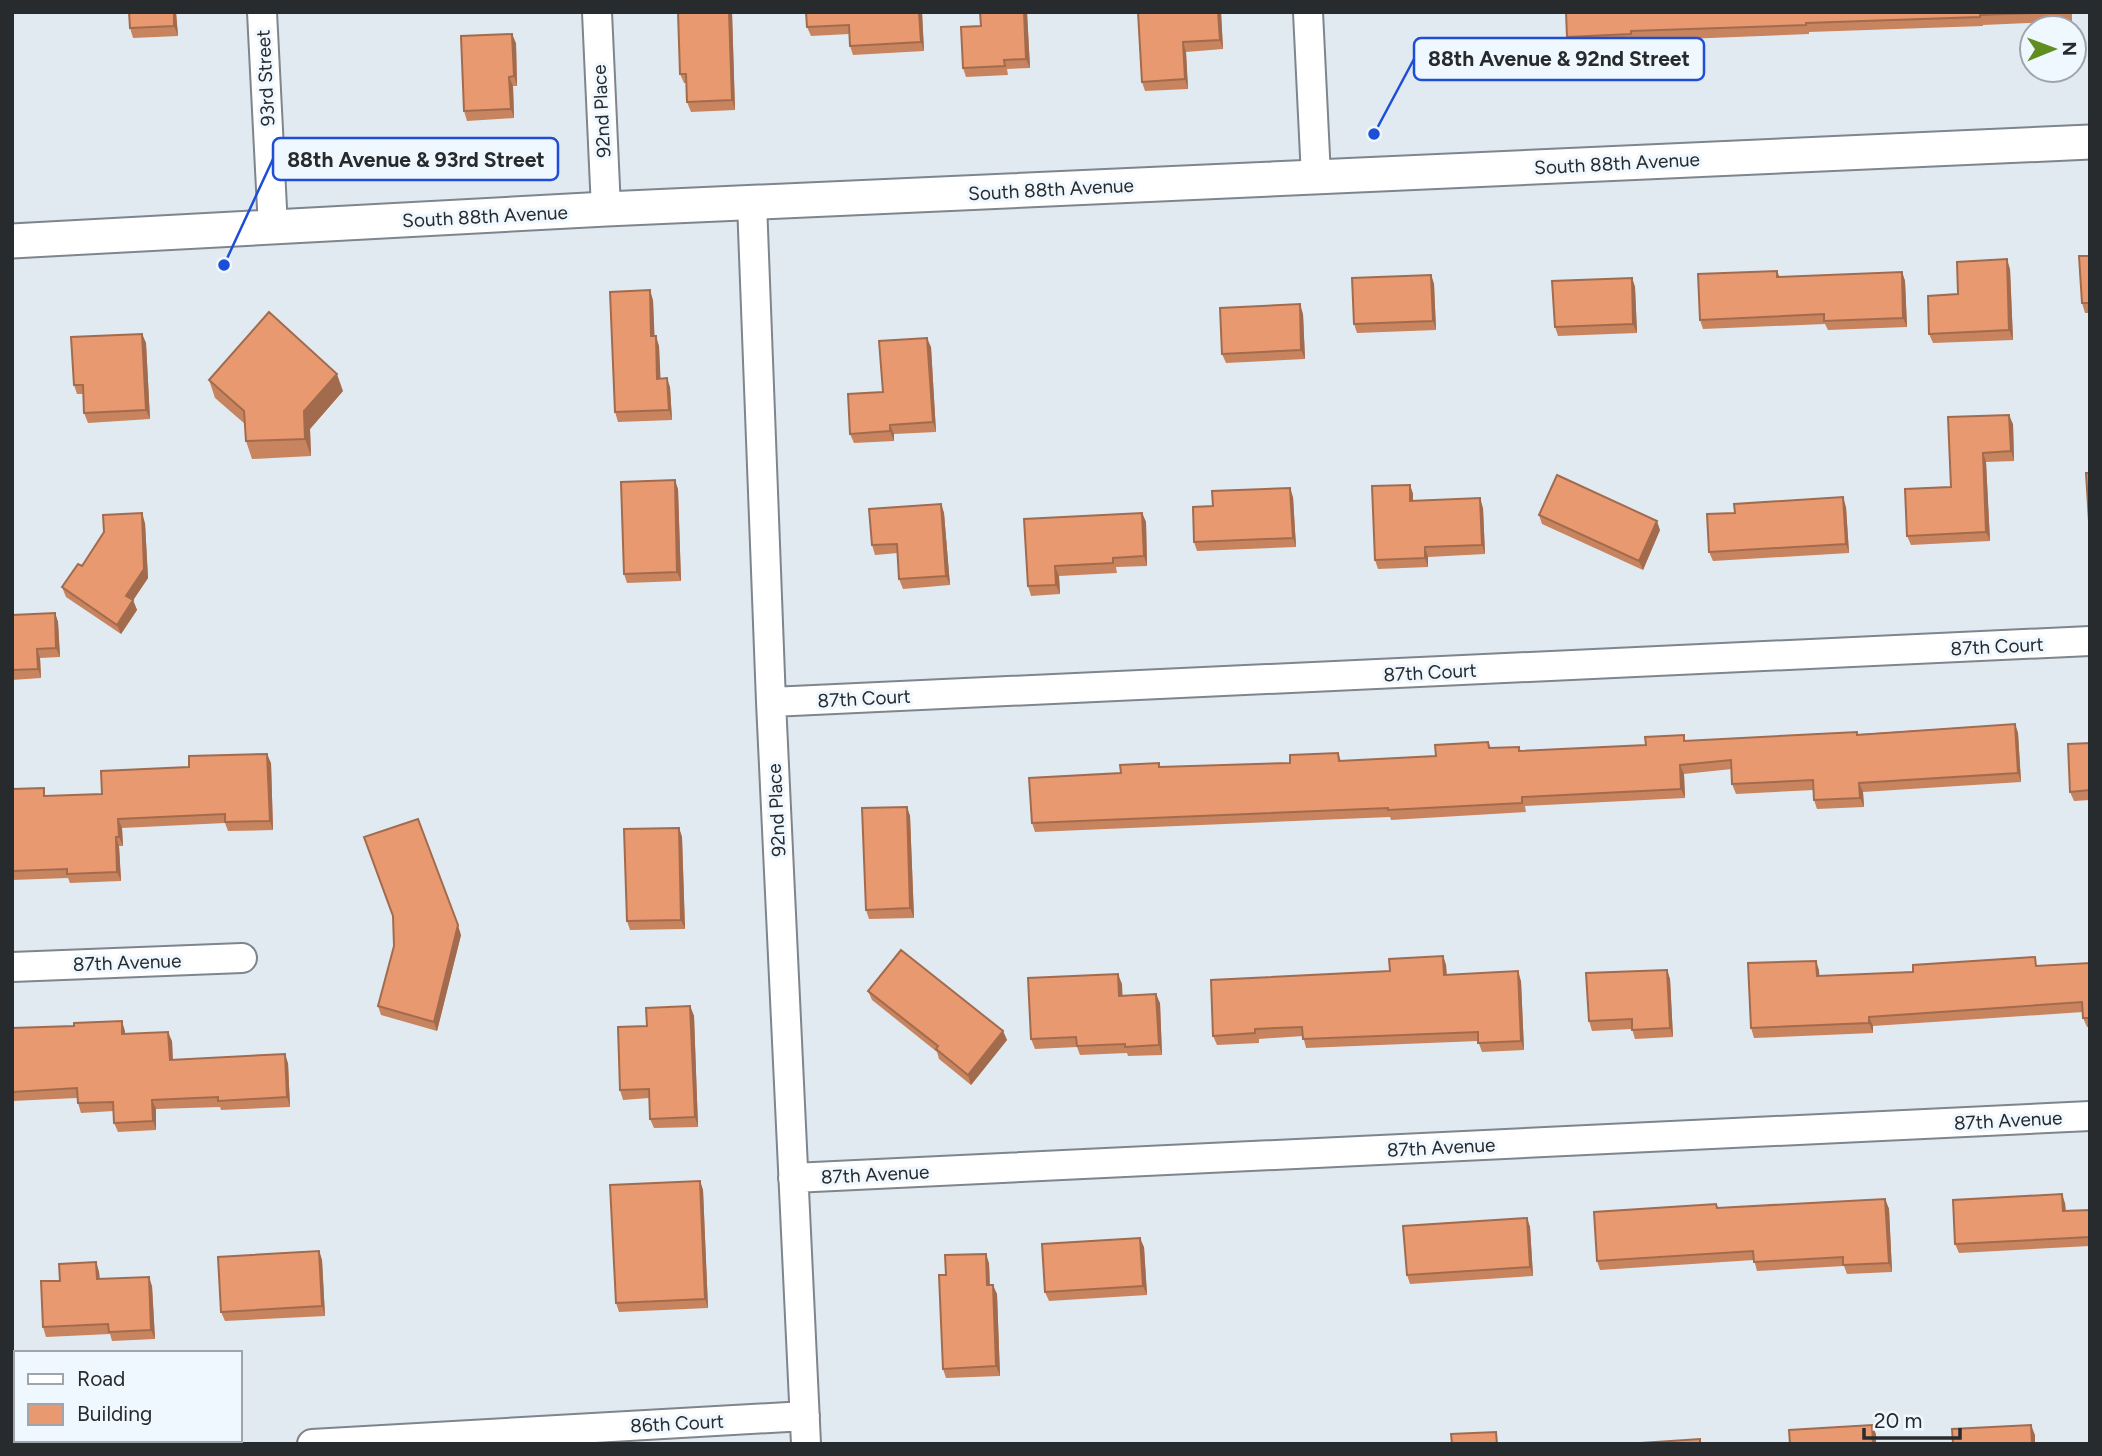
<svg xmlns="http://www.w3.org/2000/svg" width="2102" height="1456" viewBox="0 0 2102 1456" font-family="Figtree,sans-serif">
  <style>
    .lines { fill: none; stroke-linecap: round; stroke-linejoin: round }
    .minor-casing { stroke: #7e858c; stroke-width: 32 }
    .tertiary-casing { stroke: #7e858c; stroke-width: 37 }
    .minor { stroke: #fff; stroke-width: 28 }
    .tertiary { stroke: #fff; stroke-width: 33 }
    .wall { fill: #c8845f }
    .shaded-wall { fill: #a26b4e }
    .building { fill: #e8996f; stroke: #a26b4e; stroke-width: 2 }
    .labels { text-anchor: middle; stroke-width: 6; stroke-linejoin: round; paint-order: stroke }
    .street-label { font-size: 19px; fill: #282b2d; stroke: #eff7ff }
    .leader { fill: none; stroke: #1d4ed8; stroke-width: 2.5 }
    .callout-dot { fill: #1d4ed8; stroke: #eff7ff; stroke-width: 2.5 }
    .callout { fill: #eff7ff; stroke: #1d4ed8; stroke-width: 2.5 }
    .callout-label { font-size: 21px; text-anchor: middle; font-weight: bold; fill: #282b2d }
  </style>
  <rect width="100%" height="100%" fill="#e2eaf1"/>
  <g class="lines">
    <defs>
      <path id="minor" d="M 262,12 L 273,228
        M 597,12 L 606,209
        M 1308,12 L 1316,177
        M 752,203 L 771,702 L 806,1444
        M 771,702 L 2090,641
        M 12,967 L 242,958
        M 793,1178 L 2090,1116
        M 312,1444 L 805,1416"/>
      <path id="tertiary" d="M 12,241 L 606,209 L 2090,142"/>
    </defs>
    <use href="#minor" class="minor-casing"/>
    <use href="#tertiary" class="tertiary-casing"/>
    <use href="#minor" class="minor"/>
    <use href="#tertiary" class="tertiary"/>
  </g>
  <path class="wall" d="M 176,12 L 178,36 L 133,38 L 130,28 Z
    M 732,12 L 735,110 L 691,112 L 687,102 L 686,83 L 684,83 L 680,74 Z
    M 806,12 L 922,12 L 924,51 L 853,55 L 850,46 L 849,34 L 811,36 L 807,27 Z
    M 980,12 L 1027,12 L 1030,68 L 1007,69 L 1008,75 L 966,77 L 963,68 L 981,26 Z
    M 1138,12 L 1221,12 L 1223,49 L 1186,52 L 1188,89 L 1145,91 L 1142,82 Z
    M 1566,12 L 2072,12 L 2072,21 L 1983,25 L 1983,26 L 1809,32 L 1809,34 L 1634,41 L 1634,44 L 1570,46 L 1567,37 Z
    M 516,43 L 517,86 L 513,86 L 514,118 L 467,121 L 464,111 Z
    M 2090,256 L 2090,313 L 2085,313 L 2082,303 Z
    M 2010,269 L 2013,340 L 1933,343 L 1929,334 L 1958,294 Z
    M 1777,271 L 1780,277 L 1902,272 L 1905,281 L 1907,327 L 1828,330 L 1825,324 L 1703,329 L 1700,320 Z
    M 1431,275 L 1434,284 L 1436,330 L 1357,333 L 1354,324 Z
    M 1632,278 L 1635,287 L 1637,333 L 1558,336 L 1555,327 Z
    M 653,300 L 654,336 L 659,346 L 660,378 L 670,387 L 672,420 L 618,422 L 615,412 Z
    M 1303,314 L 1305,359 L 1226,363 L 1222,354 Z
    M 142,334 L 146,343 L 150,419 L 88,423 L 84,413 L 83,394 L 77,394 L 74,385 Z
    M 931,347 L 936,432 L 894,434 L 894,441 L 854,443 L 850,434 L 883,392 Z
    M 209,380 L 343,391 L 310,429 L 311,456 L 252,459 L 246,441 L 245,424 L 215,398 Z
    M 1948,417 L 2013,424 L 2014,461 L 1986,462 L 1990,541 L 1911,545 L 1907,536 L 1951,487 Z
    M 1410,485 L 1413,494 L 1413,501 L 1483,508 L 1485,554 L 1428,557 L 1428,567 L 1378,569 L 1375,560 Z
    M 678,489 L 681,581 L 627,583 L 624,574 Z
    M 1293,497 L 1296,547 L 1197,551 L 1194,542 L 1213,506 Z
    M 941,504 L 944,513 L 950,585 L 903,589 L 899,579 L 898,553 L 875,555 L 872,545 Z
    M 1846,507 L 1849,553 L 1713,561 L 1709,552 Z
    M 1142,513 L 1146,522 L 1147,566 L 1116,567 L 1117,573 L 1059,576 L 1060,594 L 1031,596 L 1028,586 L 1024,519 Z
    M 1539,515 L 1660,530 L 1643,570 L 1542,524 Z
    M 145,523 L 148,578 L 133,600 L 137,610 L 121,634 L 66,597 L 62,587 L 82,566 Z
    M 55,613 L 58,622 L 60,657 L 40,658 L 41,678 L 12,680 L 12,615 Z
    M 2015,724 L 2018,733 L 2021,782 L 1863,792 L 1864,807 L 1817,809 L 1814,800 L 1814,790 L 1736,794 L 1732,784 L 1732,769 L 1684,774 L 1685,798 L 1525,806 L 1526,812 L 1391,820 L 1390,817 L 1035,832 L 1032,823 L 1160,767 L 1290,763 L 1338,753 L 1341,761 L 1436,756 L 1488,742 L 1491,748 L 1519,747 L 1521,751 L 1646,745 L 1686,741 L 1858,734 Z
    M 2090,743 L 2090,800 L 2074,801 L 2070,792 Z
    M 271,763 L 273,830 L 228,831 L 225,823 L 122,828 L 123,846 L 119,846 L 121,881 L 70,883 L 68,878 L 12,880 L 12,789 L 47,796 L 102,794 Z
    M 907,807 L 910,816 L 914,918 L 869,919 L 866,910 Z
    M 679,828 L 682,837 L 685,929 L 630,930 L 627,921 Z
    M 393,916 L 461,935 L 437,1031 L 381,1015 L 378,1006 L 394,946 Z
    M 1443,956 L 1446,965 L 1447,975 L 1521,981 L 1524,1050 L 1482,1052 L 1478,1041 L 1306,1048 L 1303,1036 L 1259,1039 L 1259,1043 L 1217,1045 L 1213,1036 L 1390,971 Z
    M 2090,963 L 2090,1027 L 2087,1027 L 2083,1018 L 2083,1012 L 1873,1026 L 1873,1033 L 1754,1038 L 1751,1028 L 1819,970 L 1819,976 Z
    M 1667,970 L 1670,979 L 1673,1037 L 1635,1039 L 1632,1029 L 1592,1031 L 1589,1021 Z
    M 1122,984 L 1122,996 L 1160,1003 L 1162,1055 L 1128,1056 L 1127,1053 L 1080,1055 L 1077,1047 L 1035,1049 L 1031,1039 Z
    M 868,991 L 1003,1031 L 1007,1040 L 971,1085 L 939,1059 L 937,1052 L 872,1000 Z
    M 690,1006 L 694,1016 L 698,1127 L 654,1128 L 650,1119 L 649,1098 L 623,1100 L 620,1090 L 647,1026 Z
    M 12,1028 L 125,1031 L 125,1034 L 172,1041 L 173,1060 L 288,1063 L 290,1107 L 221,1110 L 220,1107 L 156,1109 L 156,1130 L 118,1132 L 114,1123 L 114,1111 L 81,1113 L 78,1103 L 77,1098 L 12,1101 Z
    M 700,1181 L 703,1190 L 708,1308 L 619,1312 L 616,1303 Z
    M 1885,1199 L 1889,1209 L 1892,1272 L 1847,1274 L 1844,1266 L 1757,1271 L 1754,1260 L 1600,1270 L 1597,1261 L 1716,1204 L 1718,1208 Z
    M 2065,1203 L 2066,1211 L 2090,1210 L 2090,1246 L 1959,1253 L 1955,1244 Z
    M 1527,1218 L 1530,1227 L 1533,1276 L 1410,1284 L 1407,1275 Z
    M 1144,1247 L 1147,1295 L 1049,1301 L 1045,1292 Z
    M 319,1251 L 322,1260 L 325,1316 L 225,1321 L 221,1312 Z
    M 96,1262 L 99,1272 L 100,1279 L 152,1286 L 155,1339 L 112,1341 L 110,1334 L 46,1337 L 43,1327 L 60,1281 Z
    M 989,1263 L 990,1285 L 997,1294 L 1000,1376 L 946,1378 L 943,1369 L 946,1275 Z"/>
  <path class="shaded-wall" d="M 174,12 L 176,12 L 178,36 L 174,26 Z
    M 729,12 L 732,12 L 735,110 L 732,100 Z
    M 919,12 L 922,12 L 924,51 L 921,42 Z
    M 1024,12 L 1027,12 L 1030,68 L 1026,59 Z
    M 1218,12 L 1221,12 L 1223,49 L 1220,40 Z
    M 512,34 L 516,43 L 517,86 L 514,76 Z
    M 1183,42 L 1186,52 L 1188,89 L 1185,79 Z
    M 509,77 L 513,86 L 514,118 L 511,109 Z
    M 2007,259 L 2010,269 L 2013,340 L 2009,330 Z
    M 1902,272 L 1905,281 L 1907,327 L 1903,318 Z
    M 1431,275 L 1434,284 L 1436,330 L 1433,321 Z
    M 1632,278 L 1635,287 L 1637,333 L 1633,324 Z
    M 650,290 L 653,300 L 655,346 L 651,336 Z
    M 1300,304 L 1303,314 L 1305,359 L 1301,350 Z
    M 142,334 L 146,343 L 150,419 L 146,410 Z
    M 656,336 L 659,346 L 661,388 L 657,379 Z
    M 927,338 L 931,347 L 936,432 L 933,422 Z
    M 337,374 L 343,391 L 310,429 L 311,456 L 305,439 L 304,411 Z
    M 667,378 L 670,387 L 672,420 L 669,410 Z
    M 2009,415 L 2013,424 L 2014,461 L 2011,451 Z
    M 890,425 L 894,434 L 894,441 L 890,431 Z
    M 1983,453 L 1986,462 L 1990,541 L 1986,532 Z
    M 675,480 L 678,489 L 681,581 L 677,572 Z
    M 1410,485 L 1413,494 L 1413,511 L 1410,501 Z
    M 1290,488 L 1293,497 L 1296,547 L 1293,538 Z
    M 1843,497 L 1846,507 L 1849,553 L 1846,544 Z
    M 1480,498 L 1483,508 L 1485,554 L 1482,545 Z
    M 941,504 L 944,513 L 950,585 L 946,576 Z
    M 142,513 L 145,523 L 148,578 L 130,605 L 126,596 Z
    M 1142,513 L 1146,522 L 1147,566 L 1144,556 Z
    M 1657,521 L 1660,530 L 1643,570 L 1639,561 Z
    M 1425,547 L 1428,557 L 1428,567 L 1425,558 Z
    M 1055,566 L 1059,576 L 1060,594 L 1056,585 Z
    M 133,600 L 137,610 L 121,634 L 117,625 Z
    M 55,613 L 58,622 L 60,657 L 56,648 Z
    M 37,649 L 40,658 L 41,678 L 38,669 Z
    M 2015,724 L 2018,733 L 2021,782 L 2018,773 Z
    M 267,754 L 271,763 L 273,830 L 270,821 Z
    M 1680,765 L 1684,774 L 1685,798 L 1681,789 Z
    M 1859,783 L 1863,792 L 1864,807 L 1860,798 Z
    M 907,807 L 910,816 L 914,918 L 910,908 Z
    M 118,819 L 122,828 L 123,846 L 119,837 Z
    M 679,828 L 682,837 L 685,929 L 681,920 Z
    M 116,837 L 119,846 L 121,881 L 117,872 Z
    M 458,925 L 461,935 L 437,1031 L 434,1022 Z
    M 1443,956 L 1446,965 L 1447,984 L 1444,975 Z
    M 1816,961 L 1819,970 L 1820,985 L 1817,976 Z
    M 1667,970 L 1670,979 L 1673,1037 L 1670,1028 Z
    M 1518,971 L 1521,981 L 1524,1050 L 1521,1041 Z
    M 1118,974 L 1122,984 L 1123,1005 L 1119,996 Z
    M 1156,994 L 1160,1003 L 1162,1055 L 1159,1045 Z
    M 690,1006 L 694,1016 L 698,1127 L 695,1117 Z
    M 1869,1017 L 1873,1026 L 1873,1033 L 1869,1023 Z
    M 122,1021 L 125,1031 L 125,1044 L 122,1034 Z
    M 1003,1031 L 1007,1040 L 971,1085 L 968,1075 Z
    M 168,1032 L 172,1041 L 173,1069 L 170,1060 Z
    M 285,1054 L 288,1063 L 290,1107 L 287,1097 Z
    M 152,1100 L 156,1109 L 156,1130 L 153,1121 Z
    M 700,1181 L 703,1190 L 708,1308 L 705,1299 Z
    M 2062,1194 L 2065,1203 L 2066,1221 L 2063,1211 Z
    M 1885,1199 L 1889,1209 L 1892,1272 L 1889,1263 Z
    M 1527,1218 L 1530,1227 L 1533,1276 L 1530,1267 Z
    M 1140,1238 L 1144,1247 L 1147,1295 L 1143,1286 Z
    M 319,1251 L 322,1260 L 325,1316 L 322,1306 Z
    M 986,1254 L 989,1263 L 990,1294 L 987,1285 Z
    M 96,1262 L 99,1272 L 100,1288 L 97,1279 Z
    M 149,1277 L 152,1286 L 155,1339 L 151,1330 Z
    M 993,1285 L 997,1294 L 1000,1376 L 996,1366 Z
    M 1872,1425 L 1876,1434 L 1876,1444 L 1873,1444 Z
    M 2031,1425 L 2035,1435 L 2035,1444 L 2032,1444 Z"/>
  <path class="building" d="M 129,12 L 174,12 L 174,26 L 130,28 Z
    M 678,12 L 729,12 L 732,100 L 687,102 L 686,74 L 680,74 Z
    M 806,12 L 919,12 L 921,42 L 850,46 L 849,25 L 807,27 Z
    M 980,12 L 1024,12 L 1026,59 L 1004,60 L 1005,66 L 963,68 L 961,27 L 981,26 Z
    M 1138,12 L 1218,12 L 1220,40 L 1183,42 L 1185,79 L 1142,82 Z
    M 1566,12 L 2064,12 L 1980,15 L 1980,17 L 1806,23 L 1806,25 L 1631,31 L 1631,34 L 1567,37 Z
    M 512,34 L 514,76 L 509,77 L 511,109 L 464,111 L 461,36 Z
    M 2079,256 L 2090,256 L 2090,303 L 2082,303 Z
    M 2007,259 L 2009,330 L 1929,334 L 1928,296 L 1958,294 L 1957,262 Z
    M 1777,271 L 1777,277 L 1902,272 L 1903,318 L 1824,321 L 1824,314 L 1700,320 L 1698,274 Z
    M 1431,275 L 1433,321 L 1354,324 L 1352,278 Z
    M 1632,278 L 1633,324 L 1555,327 L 1552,281 Z
    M 650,290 L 651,336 L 656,336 L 657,379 L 667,378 L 669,410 L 615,412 L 610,292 Z
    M 1300,304 L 1301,350 L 1222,354 L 1220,308 Z
    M 269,312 L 337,374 L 304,411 L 305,439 L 246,441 L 244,411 L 209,380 Z
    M 142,334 L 146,410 L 84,413 L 83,385 L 74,385 L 71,337 Z
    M 927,338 L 933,422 L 890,425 L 890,431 L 850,434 L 848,394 L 883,392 L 879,341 Z
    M 2009,415 L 2011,451 L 1983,453 L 1986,532 L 1907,536 L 1905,489 L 1951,487 L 1948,417 Z
    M 2086,473 L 2090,473 L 2090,521 L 2089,521 Z
    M 1557,475 L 1657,521 L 1639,561 L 1539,515 Z
    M 675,480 L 677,572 L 624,574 L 621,482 Z
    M 1410,485 L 1410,501 L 1480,498 L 1482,545 L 1425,547 L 1425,558 L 1375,560 L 1372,486 Z
    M 1290,488 L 1293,538 L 1194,542 L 1193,507 L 1213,506 L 1212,491 Z
    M 1843,497 L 1846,544 L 1709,552 L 1707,514 L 1735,513 L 1734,504 Z
    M 941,504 L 946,576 L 899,579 L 897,544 L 872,545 L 869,509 Z
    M 142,513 L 144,569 L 126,596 L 133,600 L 117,625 L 62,587 L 78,564 L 82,566 L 104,532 L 103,515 Z
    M 1142,513 L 1144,556 L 1113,558 L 1113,563 L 1055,566 L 1056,585 L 1028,586 L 1024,519 Z
    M 55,613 L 56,648 L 37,649 L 38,669 L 12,670 L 12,615 Z
    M 2015,724 L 2018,773 L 1859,783 L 1860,798 L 1814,800 L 1813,780 L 1732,784 L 1731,760 L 1680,765 L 1681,789 L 1522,797 L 1522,803 L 1388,810 L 1388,808 L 1032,823 L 1029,778 L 1121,773 L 1120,765 L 1159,763 L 1159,767 L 1290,763 L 1290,755 L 1338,753 L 1339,761 L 1436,756 L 1435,745 L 1488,742 L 1489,748 L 1519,747 L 1519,751 L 1646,745 L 1645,737 L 1684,735 L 1684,741 L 1857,732 L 1857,735 Z
    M 2090,743 L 2090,790 L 2070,792 L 2068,744 Z
    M 267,754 L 270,821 L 225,822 L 225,814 L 118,819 L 119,837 L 116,837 L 117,872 L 67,874 L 67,869 L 12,871 L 12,789 L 44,788 L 44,796 L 102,794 L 101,771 L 189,767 L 189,756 Z
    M 907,807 L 910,908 L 866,910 L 862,808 Z
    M 418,819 L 458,925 L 434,1022 L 378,1006 L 394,946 L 393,916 L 364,837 Z
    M 679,828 L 681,920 L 627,921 L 624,829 Z
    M 901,950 L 1003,1031 L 968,1075 L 936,1049 L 938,1046 L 868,991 Z
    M 1443,956 L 1444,975 L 1518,971 L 1521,1041 L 1478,1043 L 1478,1032 L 1303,1039 L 1302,1027 L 1255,1029 L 1255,1033 L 1213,1036 L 1211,980 L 1390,971 L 1389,959 Z
    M 2035,957 L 2036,966 L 2090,963 L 2090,1018 L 2083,1018 L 2082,1002 L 1869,1017 L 1869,1023 L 1751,1028 L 1748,963 L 1816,961 L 1817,976 L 1913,972 L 1913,965 Z
    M 1667,970 L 1670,1028 L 1632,1030 L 1632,1019 L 1589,1021 L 1586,973 Z
    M 1118,974 L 1119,996 L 1156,994 L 1159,1045 L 1125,1047 L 1125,1044 L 1077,1046 L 1076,1037 L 1031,1039 L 1028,978 Z
    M 690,1006 L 695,1117 L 650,1119 L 649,1089 L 620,1090 L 618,1027 L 647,1026 L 646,1008 Z
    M 122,1021 L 122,1034 L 168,1032 L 170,1060 L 285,1054 L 287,1097 L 218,1101 L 218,1097 L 152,1100 L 153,1121 L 114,1123 L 113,1102 L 78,1103 L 77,1088 L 12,1092 L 12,1028 L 74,1026 L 74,1023 Z
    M 700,1181 L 705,1299 L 616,1303 L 610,1185 Z
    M 2062,1194 L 2063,1211 L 2090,1210 L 2090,1237 L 1955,1244 L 1953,1200 Z
    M 1885,1199 L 1889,1263 L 1843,1265 L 1843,1257 L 1754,1262 L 1753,1251 L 1597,1261 L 1594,1212 L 1716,1204 L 1717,1208 Z
    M 1527,1218 L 1530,1267 L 1407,1275 L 1403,1226 Z
    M 1140,1238 L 1143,1286 L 1045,1292 L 1042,1244 Z
    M 319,1251 L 322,1306 L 221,1312 L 218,1257 Z
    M 986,1254 L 987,1285 L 993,1285 L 996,1366 L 943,1369 L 939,1275 L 946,1275 L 945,1255 Z
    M 96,1262 L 97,1279 L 149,1277 L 151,1330 L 109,1332 L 108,1324 L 43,1327 L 41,1281 L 60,1281 L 59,1264 Z
    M 1872,1425 L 1873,1444 L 1790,1444 L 1789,1430 Z
    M 2031,1425 L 2032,1444 L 1953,1444 L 1952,1429 Z
    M 1496,1432 L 1497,1444 L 1452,1444 L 1451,1434 Z
    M 1700,1439 L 1700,1444 L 1625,1444 Z"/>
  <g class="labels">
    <g class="street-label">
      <text transform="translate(265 78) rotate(-93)" y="7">93rd Street</text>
      <text transform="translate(601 111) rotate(-93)" y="7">92nd Place</text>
      <text transform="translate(1617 163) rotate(-3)" y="7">South 88th Avenue</text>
      <text transform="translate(1051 189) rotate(-3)" y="7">South 88th Avenue</text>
      <text transform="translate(485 216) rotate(-3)" y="7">South 88th Avenue</text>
      <text transform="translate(1997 646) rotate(-3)" y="7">87th Court</text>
      <text transform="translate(1430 672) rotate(-3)" y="7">87th Court</text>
      <text transform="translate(864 698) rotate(-3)" y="7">87th Court</text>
      <text transform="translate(776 810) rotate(-93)" y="7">92nd Place</text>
      <text transform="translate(127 962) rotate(-2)" y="7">87th Avenue</text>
      <text transform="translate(2008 1120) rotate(-3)" y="7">87th Avenue</text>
      <text transform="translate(1441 1147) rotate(-3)" y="7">87th Avenue</text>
      <text transform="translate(875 1174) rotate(-3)" y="7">87th Avenue</text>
      <text transform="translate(677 1423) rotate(-3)" y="7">86th Court</text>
    </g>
  </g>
  <path class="leader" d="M1374 134L1414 59M224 265L273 159"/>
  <g class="callout-dot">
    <circle cx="1374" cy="134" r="7"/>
    <circle cx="224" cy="265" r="7"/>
  </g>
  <g class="callout">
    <rect x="1414" y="38" width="290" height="42" rx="7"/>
    <rect x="273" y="138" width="285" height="42" rx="7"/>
  </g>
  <g class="callout-label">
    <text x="1559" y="66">88th Avenue &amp; 92nd Street</text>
    <text x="416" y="167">88th Avenue &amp; 93rd Street</text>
  </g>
  <rect width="2102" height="1456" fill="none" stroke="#282b2d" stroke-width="28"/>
  <rect x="14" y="1351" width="228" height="91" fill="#eff7ff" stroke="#9fa5ab" stroke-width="2"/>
  <rect x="28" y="1374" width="35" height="10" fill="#ffffff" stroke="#9fa5ab" stroke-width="2"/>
  <text x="77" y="1386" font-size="21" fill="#282b2d">Road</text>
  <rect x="28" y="1404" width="35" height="21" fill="#e8996f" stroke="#9fa5ab" stroke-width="2"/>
  <text x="77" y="1421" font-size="21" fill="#282b2d">Building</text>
  <g transform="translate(2053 49) rotate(89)"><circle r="33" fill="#eff7ff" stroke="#9fa5ab" stroke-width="2"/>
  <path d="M0-5L12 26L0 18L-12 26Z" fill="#5f8d20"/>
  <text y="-10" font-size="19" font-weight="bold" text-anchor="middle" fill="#282b2d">N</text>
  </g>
  <path d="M1864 1428v10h96v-10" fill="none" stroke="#282b2d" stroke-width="3.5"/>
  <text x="1874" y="1428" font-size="21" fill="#282b2d" stroke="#eff7ff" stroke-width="5" paint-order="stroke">20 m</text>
</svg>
